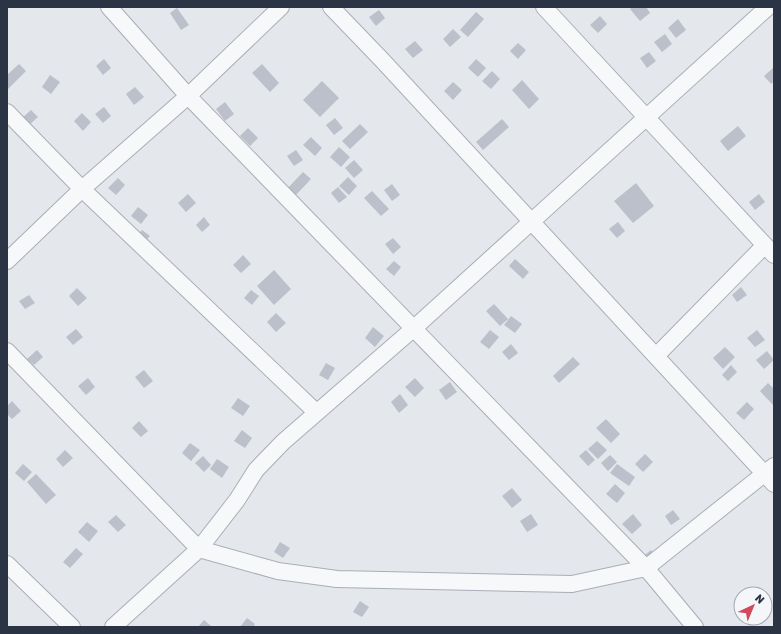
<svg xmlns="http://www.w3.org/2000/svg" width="781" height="634" viewBox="0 0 781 634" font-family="Rubik,sans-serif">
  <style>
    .building { fill: #bbc0ca }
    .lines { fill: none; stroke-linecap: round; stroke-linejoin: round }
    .minor-casing { stroke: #a9aeb7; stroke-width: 18 }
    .minor { stroke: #f7f8fa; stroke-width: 16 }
  </style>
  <rect width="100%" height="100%" fill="#e4e7ec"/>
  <path class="building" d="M 633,7 L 646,7 L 650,13 L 640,21 L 630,9 Z
    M 177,8 L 189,25 L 181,30 L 170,13 Z
    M 379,10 L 385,18 L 376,26 L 369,17 Z
    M 476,12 L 484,19 L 468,37 L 460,30 Z
    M 600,16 L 607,24 L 598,33 L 590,25 Z
    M 678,19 L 686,30 L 676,38 L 668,28 Z
    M 453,29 L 461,37 L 450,47 L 443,39 Z
    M 665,34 L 672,44 L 662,52 L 654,42 Z
    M 415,41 L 423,50 L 413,58 L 405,49 Z
    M 518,43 L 526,50 L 518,59 L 510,51 Z
    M 649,52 L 656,61 L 647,68 L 640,58 Z
    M 104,59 L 111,68 L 103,75 L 96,66 Z
    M 476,59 L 486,68 L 478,77 L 468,68 Z
    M 19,64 L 26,71 L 7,90 L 7,75 Z
    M 262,64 L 279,83 L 270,92 L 252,73 Z
    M 773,68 L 774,69 L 774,81 L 771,84 L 764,76 Z
    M 492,71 L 500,79 L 491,89 L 482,81 Z
    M 50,75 L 60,82 L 51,94 L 42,87 Z
    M 522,80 L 539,99 L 529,109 L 512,90 Z
    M 322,81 L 339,98 L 320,117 L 303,100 Z
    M 453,82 L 462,90 L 453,100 L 444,91 Z
    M 135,87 L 144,97 L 134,105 L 126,94 Z
    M 225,102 L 234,114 L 225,121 L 216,109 Z
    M 104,107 L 111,116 L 103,123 L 95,114 Z
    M 31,110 L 38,117 L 28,126 L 21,119 Z
    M 82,113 L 91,122 L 83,131 L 74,121 Z
    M 335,118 L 343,128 L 334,135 L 326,125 Z
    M 502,119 L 509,127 L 483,150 L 476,142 Z
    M 360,124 L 368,132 L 350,149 L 342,141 Z
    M 738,126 L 746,136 L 728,151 L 720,141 Z
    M 248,128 L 258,138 L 250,146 L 240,136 Z
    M 311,137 L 322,148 L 315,156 L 303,145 Z
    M 339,147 L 350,157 L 341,167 L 330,157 Z
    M 296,150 L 303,160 L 294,166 L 287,156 Z
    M 354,160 L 363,170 L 354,178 L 345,168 Z
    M 303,172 L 311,179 L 294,197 L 286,190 Z
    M 348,177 L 357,186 L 349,195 L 339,186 Z
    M 118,178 L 125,185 L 116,195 L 108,188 Z
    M 636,183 L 654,206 L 633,223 L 614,201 Z
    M 392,184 L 400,195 L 392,201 L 384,190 Z
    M 338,187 L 347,197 L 339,203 L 331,193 Z
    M 372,191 L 389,209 L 381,216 L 364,198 Z
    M 188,194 L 196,203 L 186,212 L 178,203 Z
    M 759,194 L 765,202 L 755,210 L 749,202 Z
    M 138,207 L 148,215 L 141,224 L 131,216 Z
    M 204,217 L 210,225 L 202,232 L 196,225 Z
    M 618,222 L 625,231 L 617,238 L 609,229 Z
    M 142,230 L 150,236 L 142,245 L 134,239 Z
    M 393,238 L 401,247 L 393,254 L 385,244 Z
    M 243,255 L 251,264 L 241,273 L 233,265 Z
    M 515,259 L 529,272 L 523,279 L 509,266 Z
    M 394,261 L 401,267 L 394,276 L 386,269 Z
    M 274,270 L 291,289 L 274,305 L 257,286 Z
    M 741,287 L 747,295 L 737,302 L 732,295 Z
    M 77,288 L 87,298 L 78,306 L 69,296 Z
    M 251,290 L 259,296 L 252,305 L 244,298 Z
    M 29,295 L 35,303 L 25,309 L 19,301 Z
    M 494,304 L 508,319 L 500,326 L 486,311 Z
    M 276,313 L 286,323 L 276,332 L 267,322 Z
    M 511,316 L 522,324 L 515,333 L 504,325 Z
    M 373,327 L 384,336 L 375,347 L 365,338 Z
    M 76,329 L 83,337 L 73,345 L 66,337 Z
    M 490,330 L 499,337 L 489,349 L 480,342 Z
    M 757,330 L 765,340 L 755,347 L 747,338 Z
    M 511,344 L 518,353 L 509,360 L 502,352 Z
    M 725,347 L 735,357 L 723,369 L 713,358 Z
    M 37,350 L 43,357 L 34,365 L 27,359 Z
    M 767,351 L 774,360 L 764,369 L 756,360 Z
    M 573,357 L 580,364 L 559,383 L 553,376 Z
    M 326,363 L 335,368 L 328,380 L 319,375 Z
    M 731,365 L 737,372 L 728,381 L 722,375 Z
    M 144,370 L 153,381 L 144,388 L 135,377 Z
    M 88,378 L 95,387 L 86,395 L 78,386 Z
    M 415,378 L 424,388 L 415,397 L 405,387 Z
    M 450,382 L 457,392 L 446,400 L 439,390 Z
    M 768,383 L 774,389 L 774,406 L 760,391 Z
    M 400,394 L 408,405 L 399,413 L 391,402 Z
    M 238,398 L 250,406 L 243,416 L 231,408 Z
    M 12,401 L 21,411 L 12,419 L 7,414 L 7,406 Z
    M 747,402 L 754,409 L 744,420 L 736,413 Z
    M 606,419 L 620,434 L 611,443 L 596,428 Z
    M 139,421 L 148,431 L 141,437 L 132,428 Z
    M 242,430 L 252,438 L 245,448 L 234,441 Z
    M 597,441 L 607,450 L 598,459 L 588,449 Z
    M 190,443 L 200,450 L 191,461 L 182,453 Z
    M 65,450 L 73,458 L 63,467 L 56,459 Z
    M 586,450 L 595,460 L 588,466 L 579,456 Z
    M 645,454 L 653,462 L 643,472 L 635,464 Z
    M 610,455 L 617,462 L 608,471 L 601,463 Z
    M 203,456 L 211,465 L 204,472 L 195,463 Z
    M 217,459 L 229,467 L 222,478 L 210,469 Z
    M 23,464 L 32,472 L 24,481 L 15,473 Z
    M 617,464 L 635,477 L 629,486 L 610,473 Z
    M 36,474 L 56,495 L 46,504 L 27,482 Z
    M 615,484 L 625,493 L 617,503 L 606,494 Z
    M 512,488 L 522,500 L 512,508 L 502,496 Z
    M 673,510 L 680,519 L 671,525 L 665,516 Z
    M 531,514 L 538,525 L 527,532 L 520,521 Z
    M 633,514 L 642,525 L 632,534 L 622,524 Z
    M 116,515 L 126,525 L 118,532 L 108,522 Z
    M 87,522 L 98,531 L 89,542 L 78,532 Z
    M 280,542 L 290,548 L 283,558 L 274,552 Z
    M 76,548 L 83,554 L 70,568 L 63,562 Z
    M 651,550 L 658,559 L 641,558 Z
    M 360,601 L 369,607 L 362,617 L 353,612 Z
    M 247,618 L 255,624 L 253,627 L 240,627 Z
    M 204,620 L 211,626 L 210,627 L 198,627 Z"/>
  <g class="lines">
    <defs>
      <path id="minor" d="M 109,7 L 188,96 L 646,568 L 695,627
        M 331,7 L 382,60 L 774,484
        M 544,7 L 774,255
        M 7,112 L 82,189 L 316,412
        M 7,261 L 82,189 L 188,96 L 281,7
        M 7,351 L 199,549 L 278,571 L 337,579 L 572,584 L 646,568 L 774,466
        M 656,356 L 765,245
        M 7,564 L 72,627
        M 113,627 L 199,549 L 237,500 L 256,470 L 283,442 L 413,329 L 768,7"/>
    </defs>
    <use href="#minor" class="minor-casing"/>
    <use href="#minor" class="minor"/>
  </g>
  <rect width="781" height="634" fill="none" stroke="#2b3445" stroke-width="16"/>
  <g transform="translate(753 606) rotate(44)"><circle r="19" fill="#f4f6f9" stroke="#a4a8b1"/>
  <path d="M0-3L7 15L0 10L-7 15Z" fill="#d1495b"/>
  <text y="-6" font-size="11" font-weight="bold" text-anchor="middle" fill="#2b3445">N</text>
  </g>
</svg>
